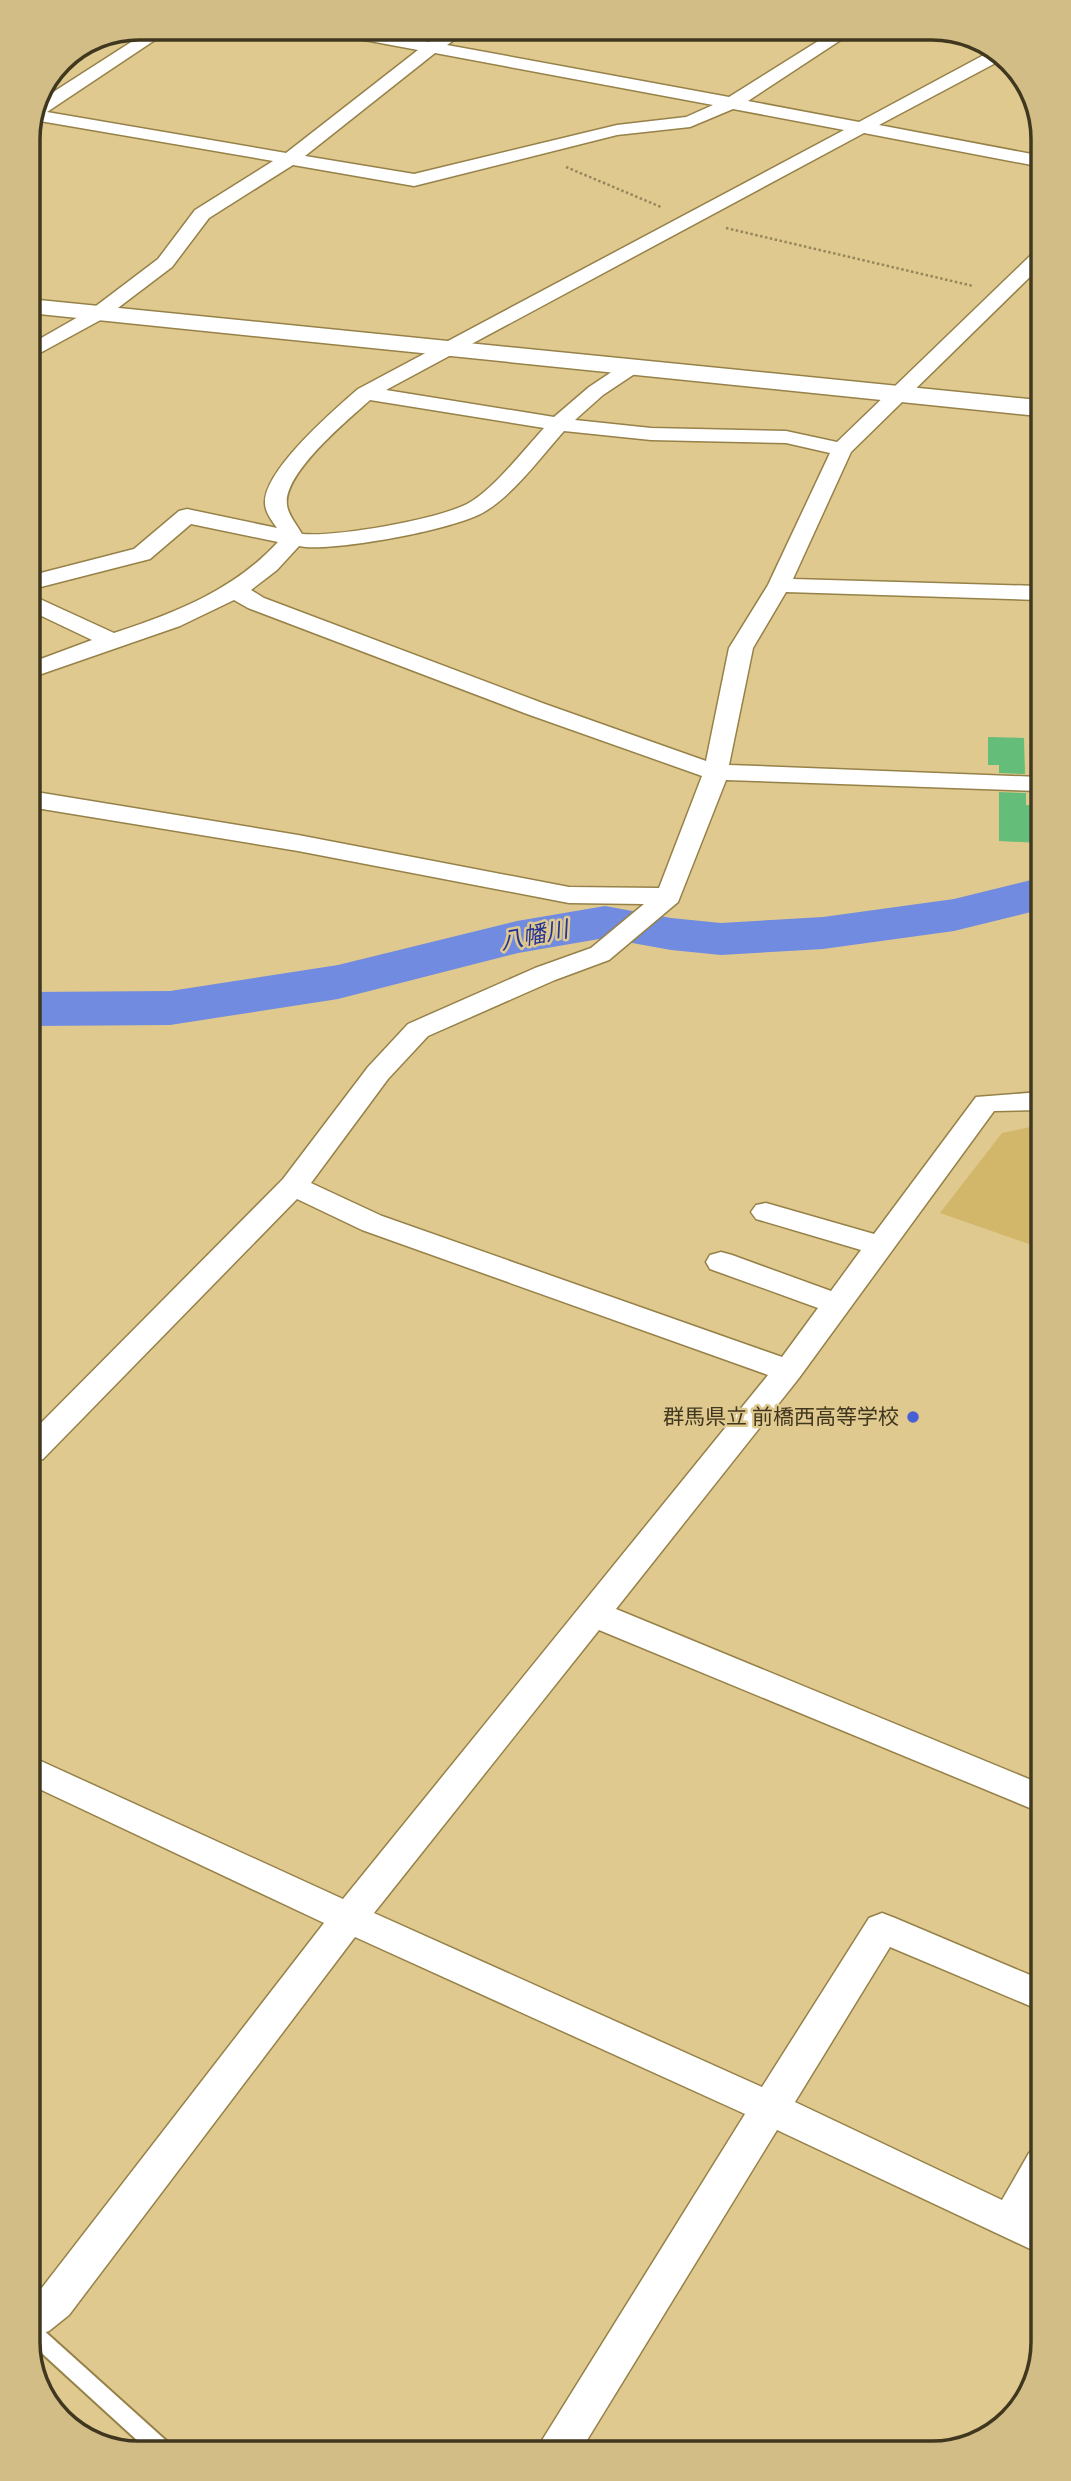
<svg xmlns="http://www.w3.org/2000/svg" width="1071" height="2481" viewBox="0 0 1071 2481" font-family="'Fira Sans Condensed','Noto Sans JP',sans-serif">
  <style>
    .green { fill: #d2b66a }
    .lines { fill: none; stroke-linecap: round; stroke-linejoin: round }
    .river { fill: #718be0; fill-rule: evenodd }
    .building { fill: #64be7a }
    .service-casing { stroke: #968148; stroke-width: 4 }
    .minor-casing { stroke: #968148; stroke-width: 3 }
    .tertiary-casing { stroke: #968148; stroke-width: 3 }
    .path { stroke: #96865b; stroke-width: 2.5; stroke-dasharray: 2.5 2.5; stroke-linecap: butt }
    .service { fill: #fff; fill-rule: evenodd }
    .minor { fill: #fff; fill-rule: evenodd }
    .tertiary { fill: #fff; fill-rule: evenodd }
    .poi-dot { fill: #4760d4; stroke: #dfc98f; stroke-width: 2.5 }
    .labels { text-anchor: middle; stroke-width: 5; stroke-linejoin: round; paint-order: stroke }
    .poi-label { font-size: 21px; fill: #40371f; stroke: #dfc98f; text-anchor: end }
    .water-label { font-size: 23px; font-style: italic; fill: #243396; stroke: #dfc98f }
    .rim { fill: none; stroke: #40371f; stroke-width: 3.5 }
  </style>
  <rect width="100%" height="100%" fill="#dfc98f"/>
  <path class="green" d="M 1040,1125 L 1040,1248 L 940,1213 L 1002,1133 Z"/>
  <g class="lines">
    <path class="river" d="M 1039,878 L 1039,910 L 954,931 L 823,949 L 721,955 L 671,950 L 605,938 L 518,953 L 338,999 L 170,1025 L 31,1026 L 30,992 L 170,991 L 338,965 L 517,921 L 605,906 L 671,918 L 721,923 L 823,917 L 954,899 Z"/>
  </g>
  <path class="building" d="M 988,737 L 1024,738 L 1025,774 L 999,773 L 999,765 L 988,765 Z
    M 999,792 L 1026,793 L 1026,805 L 1039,806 L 1039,843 L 999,841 Z"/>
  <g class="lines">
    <defs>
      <path id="service" d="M 34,2325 L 41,2328 L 172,2446 L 175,2452 L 151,2453 L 34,2346 Z"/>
      <path id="minor" d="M 153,28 L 173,28 L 47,112 L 286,153 L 418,50 L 327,33 L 319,28 L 355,28 L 429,42 L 451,28 L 471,28 L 447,45 L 729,97 L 839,28 L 859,28 L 748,101 L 859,122 L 995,49 L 1005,58 L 879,125 L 1037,155 L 1037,166 L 864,133 L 386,390 L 554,417 L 589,387 L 628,361 L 642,361 L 645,365 L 642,369 L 603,395 L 575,420 L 651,428 L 786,431 L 837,442 L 1030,256 L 1037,254 L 1037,270 L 851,452 L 793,579 L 1038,586 L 1038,600 L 786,592 L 753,648 L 729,765 L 1039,777 L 1039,791 L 726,780 L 678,902 L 609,960 L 555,980 L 428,1036 L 388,1079 L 311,1183 L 382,1216 L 782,1357 L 818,1308 L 710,1269 L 706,1262 L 710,1255 L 721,1252 L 732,1255 L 831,1291 L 861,1250 L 756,1219 L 751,1212 L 756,1205 L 766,1203 L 874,1234 L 976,1097 L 1040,1092 L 1040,1110 L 994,1111 L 799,1378 L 616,1609 L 1041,1784 L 1042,1813 L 599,1630 L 374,1913 L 762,2087 L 869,1918 L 882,1913 L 895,1918 L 1042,1980 L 1042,2011 L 890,1947 L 795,2102 L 1002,2200 L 1029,2153 L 1042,2148 L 1043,2202 L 1035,2215 L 1043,2219 L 1043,2255 L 777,2130 L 581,2450 L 536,2450 L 745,2114 L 355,1937 L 69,2315 L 49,2331 L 34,2336 L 34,2294 L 41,2289 L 324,1923 L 33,1786 L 32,1757 L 343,1899 L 768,1375 L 362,1230 L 297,1199 L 43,1459 L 32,1462 L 32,1432 L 283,1179 L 368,1067 L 408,1024 L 535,968 L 591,948 L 644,904 L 569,903 L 298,851 L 30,807 L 30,791 L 298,835 L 569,887 L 659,888 L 702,776 L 527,714 L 248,608 L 234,600 L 180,626 L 30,678 L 30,663 L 92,640 L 29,610 L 29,594 L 114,633 C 175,613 234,590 278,542 L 191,524 L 150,559 L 29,590 L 29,576 L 134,549 L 179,511 L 187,509 L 277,528 C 272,521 265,512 265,503 C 264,470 334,410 358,389 L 844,130 L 733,109 L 690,127 L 617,135 L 414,186 L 293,165 L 209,218 L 172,267 L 106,317 L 29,359 L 29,345 L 92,309 L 158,259 L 195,210 L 273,161 L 34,120 L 44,98 ZM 435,53 L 713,105 L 686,117 L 617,125 L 414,174 L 305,156 ZM 370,400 L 544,428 C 524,450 492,491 467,504 C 435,520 337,537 302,534 C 297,525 288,515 287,505 C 283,473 348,420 370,400 ZM 564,431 L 651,440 L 786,443 L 830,453 L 768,585 L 729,648 L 706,761 L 545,704 L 264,598 L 251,590 L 277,570 L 299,546 C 330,553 457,529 484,512 C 513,495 541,457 564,431 Z"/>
      <path id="tertiary" d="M 29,299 L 1038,400 L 1038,416 L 29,313 Z"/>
    </defs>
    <use href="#service" class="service-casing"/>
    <use href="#minor" class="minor-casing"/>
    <use href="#tertiary" class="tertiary-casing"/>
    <path class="path" d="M 566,167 L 661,207
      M 726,228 L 973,286"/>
    <use href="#service" class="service"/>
    <use href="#minor" class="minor"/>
    <use href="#tertiary" class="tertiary"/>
  </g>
  <circle class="poi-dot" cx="913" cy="1417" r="7"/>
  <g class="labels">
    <g class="poi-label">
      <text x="899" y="1424">群馬県立 前橋西高等学校</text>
    </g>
    <g class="water-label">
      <text transform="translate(534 935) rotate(-11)" y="8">八幡川</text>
    </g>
  </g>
  <path d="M0 0H1071V2481H0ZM139 40H932A99 99 0 0 1 1031 139V2342A99 99 0 0 1 932 2441H139A99 99 0 0 1 40 2342V139A99 99 0 0 1 139 40Z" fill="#d2bd86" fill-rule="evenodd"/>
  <path class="rim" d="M139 40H932A99 99 0 0 1 1031 139V2342A99 99 0 0 1 932 2441H139A99 99 0 0 1 40 2342V139A99 99 0 0 1 139 40Z"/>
</svg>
